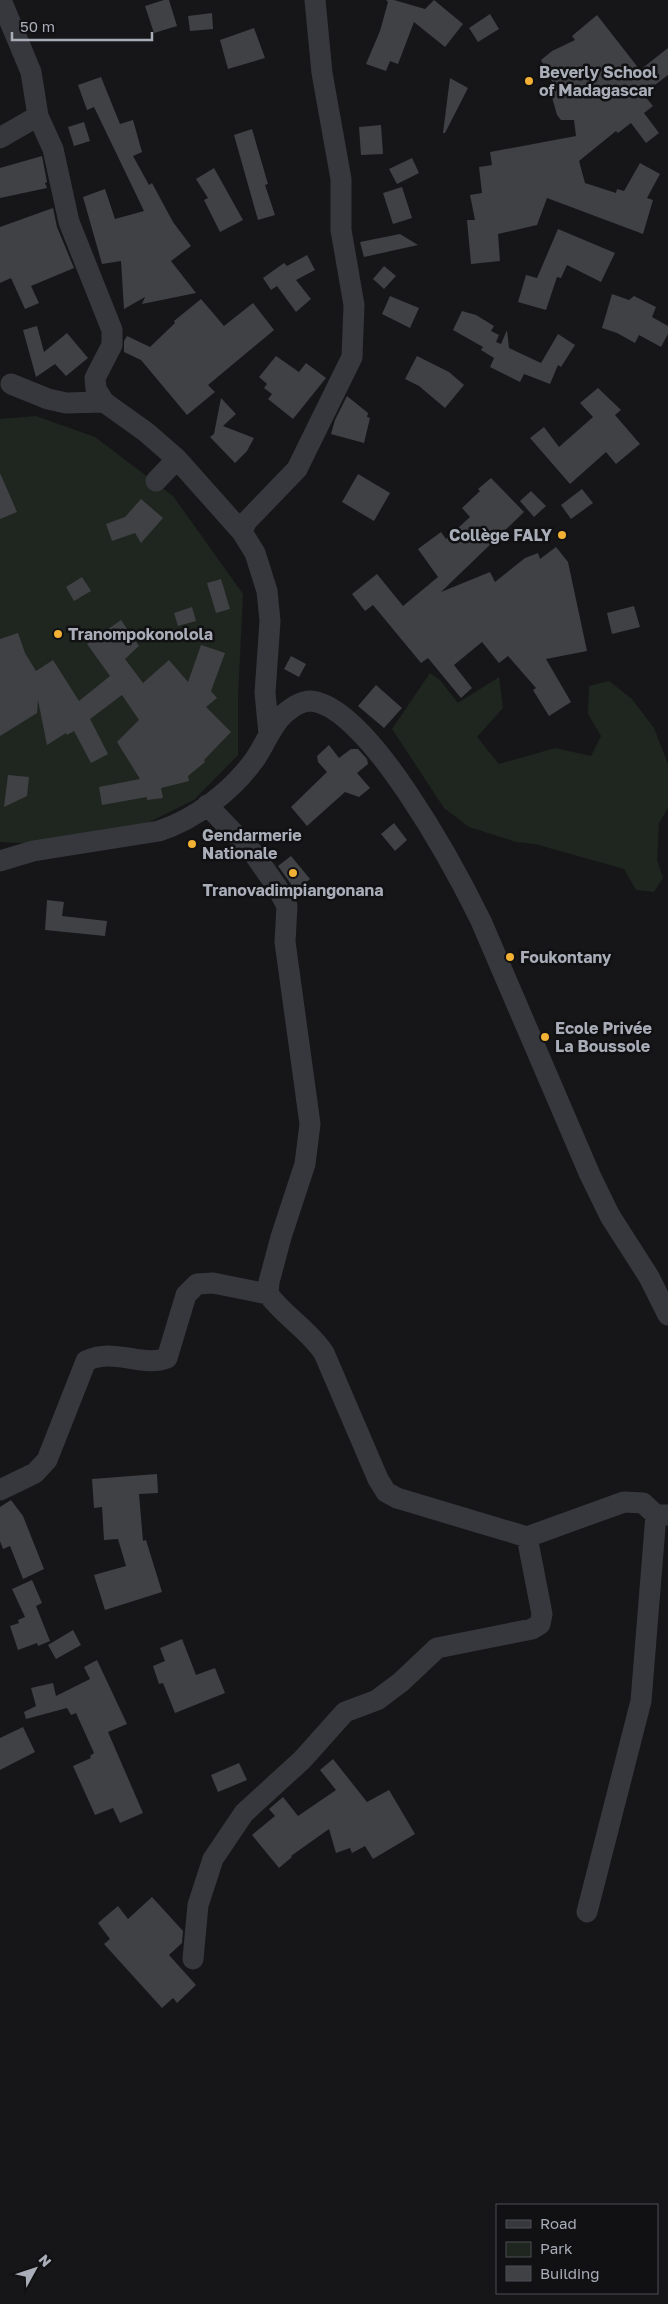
<svg xmlns="http://www.w3.org/2000/svg" width="668" height="2304" viewBox="0 0 668 2304" font-family="'Golos Text',sans-serif">
  <style>
    .green { fill: #1e261f }
    .building { fill: #404145 }
    .lines { fill: none; stroke-linecap: round; stroke-linejoin: round }
    .minor { stroke: #37383d; stroke-width: 21 }
    .poi-dot { fill: #f2b134; stroke: #111113; stroke-width: 2 }
    .labels { text-anchor: middle; stroke-width: 5; stroke-linejoin: round; paint-order: stroke }
    .poi-label { font-size: 16px; font-weight: bold; fill: #a8adb8; stroke: #111113; text-anchor: start }
  </style>
  <rect width="100%" height="100%" fill="#161618"/>
  <path class="green" d="M 36,416 L 95,437 L 173,496 L 243,594 L 238,697 L 238,755 L 194,800 L 129,832 L 44,844 L 0,842 L 0,419 Z
    M 430,673 L 440,680 L 458,703 L 499,677 L 503,708 L 477,737 L 499,764 L 555,748 L 591,756 L 601,736 L 588,714 L 589,686 L 609,681 L 632,699 L 654,728 L 668,764 L 668,808 L 659,823 L 657,860 L 663,878 L 654,892 L 636,890 L 624,869 L 535,844 L 516,842 L 469,827 L 444,808 L 392,729 Z"/>
  <path class="building" d="M 164,0 L 169,0 L 177,26 L 154,33 L 145,6 Z
    M 386,0 L 394,0 L 425,9 L 434,0 L 463,24 L 445,47 L 414,22 L 398,64 L 390,61 L 386,71 L 366,64 L 380,31 L 388,2 Z
    M 212,13 L 213,29 L 190,31 L 188,16 Z
    M 490,14 L 499,29 L 478,42 L 469,28 Z
    M 597,15 L 640,70 L 668,48 L 668,75 L 643,94 L 653,106 L 644,113 L 659,133 L 646,143 L 631,123 L 618,133 L 616,131 L 579,161 L 585,183 L 616,193 L 617,189 L 624,191 L 640,163 L 660,174 L 647,198 L 653,200 L 643,234 L 547,198 L 537,225 L 498,234 L 500,261 L 471,264 L 467,220 L 475,220 L 470,195 L 482,193 L 479,167 L 492,165 L 490,152 L 576,136 L 574,120 L 561,120 L 557,115 L 550,90 L 555,87 L 541,60 L 552,51 L 575,40 L 572,36 Z
    M 254,28 L 265,58 L 228,69 L 220,40 Z
    M 101,77 L 120,124 L 133,120 L 142,152 L 133,156 L 149,185 L 152,183 L 173,222 L 191,246 L 171,261 L 196,293 L 142,304 L 145,297 L 124,309 L 121,261 L 102,264 L 83,197 L 105,189 L 115,219 L 144,211 L 94,107 L 87,110 L 78,85 Z
    M 450,78 L 468,88 L 445,133 L 443,133 Z
    M 84,122 L 90,141 L 74,146 L 68,127 Z
    M 381,125 L 383,154 L 361,155 L 359,127 Z
    M 252,129 L 268,184 L 265,185 L 275,215 L 258,220 L 234,135 Z
    M 42,156 L 47,182 L 45,183 L 47,188 L 0,198 L 0,168 Z
    M 412,158 L 419,173 L 397,184 L 389,169 Z
    M 214,168 L 243,220 L 220,232 L 204,200 L 208,198 L 196,179 Z
    M 402,187 L 412,218 L 393,224 L 383,193 Z
    M 53,208 L 57,227 L 74,268 L 31,286 L 39,303 L 25,309 L 11,278 L 0,283 L 0,227 Z
    M 558,229 L 615,253 L 601,282 L 567,265 L 561,278 L 557,277 L 546,310 L 518,302 L 526,275 L 537,278 Z
    M 400,234 L 418,245 L 364,257 L 360,242 Z
    M 307,255 L 315,270 L 296,280 L 311,299 L 296,312 L 277,286 L 271,290 L 263,278 L 284,263 L 287,266 Z
    M 384,266 L 396,276 L 384,289 L 373,279 Z
    M 612,294 L 629,300 L 634,296 L 656,307 L 652,317 L 668,326 L 668,334 L 661,347 L 639,335 L 635,343 L 617,333 L 602,328 Z
    M 390,296 L 419,308 L 410,328 L 382,314 Z
    M 201,299 L 224,326 L 253,303 L 274,330 L 208,385 L 215,392 L 187,415 L 141,360 L 124,352 L 124,341 L 127,336 L 150,347 L 175,323 L 174,321 Z
    M 462,311 L 476,315 L 494,326 L 491,331 L 499,335 L 496,342 L 501,344 L 507,330 L 509,348 L 541,363 L 558,334 L 575,345 L 561,367 L 558,365 L 550,384 L 524,374 L 520,382 L 490,367 L 494,358 L 481,350 L 483,347 L 453,330 Z
    M 37,326 L 44,352 L 67,333 L 88,358 L 66,376 L 55,364 L 36,377 L 23,330 Z
    M 276,356 L 299,372 L 306,363 L 326,378 L 293,419 L 268,399 L 272,394 L 264,388 L 267,384 L 259,377 Z
    M 417,356 L 449,372 L 464,385 L 445,408 L 419,386 L 405,379 Z
    M 598,388 L 621,410 L 615,415 L 640,444 L 616,464 L 606,452 L 570,484 L 530,438 L 544,427 L 559,447 L 593,417 L 580,403 Z
    M 347,396 L 368,413 L 367,417 L 370,418 L 364,443 L 331,434 L 335,420 Z
    M 221,398 L 236,414 L 223,426 L 254,438 L 247,451 L 235,463 L 210,437 L 214,434 Z
    M 0,473 L 17,512 L 0,519 Z
    M 358,474 L 390,493 L 374,521 L 342,502 Z
    M 491,478 L 524,512 L 441,592 L 490,572 L 495,582 L 525,558 L 538,553 L 540,559 L 556,547 L 568,562 L 587,651 L 546,659 L 571,702 L 549,716 L 533,690 L 536,688 L 508,656 L 499,663 L 482,642 L 454,665 L 472,688 L 461,698 L 428,658 L 421,663 L 373,605 L 365,611 L 352,594 L 377,574 L 403,606 L 438,577 L 418,549 L 441,532 L 446,539 L 470,517 L 462,508 L 480,491 L 478,489 Z
    M 582,489 L 593,503 L 571,519 L 561,505 Z
    M 531,491 L 546,506 L 534,517 L 520,501 Z
    M 141,499 L 163,518 L 141,543 L 135,533 L 112,541 L 106,524 L 125,517 Z
    M 82,577 L 91,591 L 74,601 L 66,587 Z
    M 221,579 L 230,609 L 216,613 L 207,583 Z
    M 634,606 L 640,627 L 612,634 L 607,613 Z
    M 192,607 L 196,621 L 178,626 L 174,613 Z
    M 121,620 L 139,646 L 125,659 L 143,683 L 169,660 L 188,682 L 201,645 L 225,653 L 211,691 L 217,698 L 206,707 L 231,732 L 204,760 L 205,762 L 188,776 L 189,781 L 161,788 L 163,798 L 147,800 L 147,797 L 102,805 L 99,787 L 140,779 L 117,742 L 139,720 L 122,695 L 90,719 L 108,754 L 91,763 L 74,731 L 67,735 L 66,733 L 47,745 L 38,700 L 37,713 L 0,736 L 0,639 L 18,633 L 25,653 L 36,671 L 53,660 L 79,701 L 110,676 L 87,644 Z
    M 291,656 L 306,664 L 299,677 L 284,669 Z
    M 376,685 L 402,708 L 384,728 L 358,706 Z
    M 329,745 L 339,758 L 351,749 L 358,749 L 367,759 L 368,764 L 357,773 L 370,788 L 359,797 L 345,792 L 307,826 L 291,807 L 327,772 L 318,762 L 317,756 Z
    M 8,775 L 29,777 L 27,796 L 4,807 Z
    M 394,823 L 407,840 L 395,851 L 381,834 Z
    M 291,856 L 310,879 L 296,891 L 278,866 Z
    M 47,900 L 64,902 L 62,916 L 107,921 L 105,936 L 45,930 Z
    M 157,1474 L 158,1493 L 139,1494 L 143,1541 L 146,1540 L 162,1592 L 105,1610 L 94,1575 L 126,1566 L 118,1539 L 104,1540 L 102,1507 L 94,1508 L 92,1479 Z
    M 11,1500 L 23,1516 L 44,1569 L 23,1579 L 10,1546 L 3,1549 L 0,1541 L 0,1507 Z
    M 32,1580 L 42,1603 L 36,1606 L 50,1641 L 38,1646 L 37,1643 L 18,1650 L 10,1626 L 19,1623 L 18,1620 L 25,1617 L 12,1589 Z
    M 73,1630 L 81,1645 L 56,1659 L 48,1645 Z
    M 182,1639 L 196,1675 L 215,1668 L 225,1693 L 175,1713 L 163,1683 L 159,1684 L 153,1666 L 165,1661 L 160,1648 Z
    M 97,1660 L 127,1724 L 108,1732 L 143,1813 L 120,1823 L 113,1808 L 95,1815 L 73,1766 L 91,1758 L 90,1756 L 94,1753 L 76,1713 L 71,1715 L 67,1708 L 26,1719 L 24,1712 L 36,1706 L 31,1688 L 53,1683 L 56,1696 L 90,1679 L 84,1667 Z
    M 23,1727 L 35,1752 L 0,1770 L 0,1738 Z
    M 333,1759 L 367,1802 L 389,1790 L 415,1834 L 373,1859 L 365,1846 L 352,1853 L 350,1848 L 336,1853 L 329,1829 L 291,1856 L 292,1857 L 279,1868 L 252,1835 L 275,1816 L 269,1809 L 283,1797 L 298,1816 L 336,1790 L 320,1770 Z
    M 239,1763 L 247,1780 L 218,1792 L 211,1775 Z
    M 152,1897 L 183,1931 L 182,1943 L 169,1955 L 196,1985 L 177,2003 L 173,1998 L 162,2008 L 104,1944 L 110,1939 L 98,1923 L 118,1906 L 128,1919 Z"/>
  <g class="lines">
    <path class="minor" d="M 1,0 L 31,72 L 38,116 L 53,149 L 69,222 L 112,330 L 112,345 L 95,378 L 96,389 L 104,402 L 146,432 L 177,459 L 242,532 L 255,553 L 267,591 L 270,621 L 265,693 L 269,734
      M 0,138 L 38,116
      M 11,384 L 48,399 L 66,403 L 104,402
      M 156,481 L 177,459
      M 242,532 L 246,522 L 297,469 L 352,357 L 354,305 L 341,230 L 341,179 L 322,73 L 315,0
      M 207,805 L 254,854 L 277,887 L 287,906 L 285,942 L 310,1124 L 305,1164 L 281,1237 L 269,1282 L 268,1294 C 284,1316 309,1330 324,1353 L 378,1479 L 386,1492 L 397,1498 L 527,1537
      M 0,861 L 33,851 L 159,831 C 196,819 233,790 255,759 C 265,745 271,726 284,714 C 291,708 300,701 310,701 C 368,704 457,872 481,921 L 590,1175 L 610,1216 L 649,1277 L 668,1315
      M 0,1490 L 35,1473 L 47,1460 L 86,1361 C 114,1347 142,1368 167,1358 L 186,1295 L 197,1284 L 213,1283 L 268,1294
      M 587,1912 L 641,1701 L 656,1515
      M 193,1959 L 198,1905 L 213,1859 L 244,1813 L 302,1760 L 345,1712 L 377,1700 L 401,1682 L 437,1648 L 532,1629 L 540,1624 L 542,1614 L 527,1537 L 624,1502 L 643,1503 L 656,1515 L 668,1515"/>
  </g>
  <g class="poi-dot">
    <circle cx="529" cy="81" r="5"/>
    <circle cx="562" cy="535" r="5"/>
    <circle cx="58" cy="634" r="5"/>
    <circle cx="192" cy="844" r="5"/>
    <circle cx="293" cy="873" r="5"/>
    <circle cx="510" cy="957" r="5"/>
    <circle cx="545" cy="1037" r="5"/>
  </g>
  <g class="labels">
    <g class="poi-label">
      <text x="539" y="78">Beverly School<tspan x="539" dy="18">of Madagascar</tspan></text>
      <text x="552" y="541" text-anchor="end">Collège FALY</text>
      <text x="68" y="640">Tranompokonolola</text>
      <text x="202" y="841">Gendarmerie<tspan x="202" dy="18">Nationale</tspan></text>
      <text x="293" y="896" text-anchor="middle">Tranovadimpiangonana</text>
      <text x="520" y="963">Foukontany</text>
      <text x="555" y="1034">Ecole Privée<tspan x="555" dy="18">La Boussole</tspan></text>
    </g>
  </g>
  <rect x="496" y="2204" width="162" height="90" fill="#111113" stroke="#4d4f55"/>
  <rect x="506" y="2220" width="25" height="8" fill="#37383d" stroke="#4d4f55"/>
  <text x="540" y="2229" font-size="15" fill="#a8adb8">Road</text>
  <rect x="506" y="2242" width="25" height="15" fill="#1e261f" stroke="#4d4f55"/>
  <text x="540" y="2254" font-size="15" fill="#a8adb8">Park</text>
  <rect x="506" y="2266" width="25" height="15" fill="#404145" stroke="#4d4f55"/>
  <text x="540" y="2279" font-size="15" fill="#a8adb8">Building</text>
  <g transform="translate(35 2269) rotate(50)" stroke="#111113" stroke-width="4" paint-order="stroke">
  <path d="M0-4L9 19L0 12L-9 19Z" fill="#a8adb8"/>
  <text y="-8" font-size="14" font-weight="bold" text-anchor="middle" fill="#a8adb8">N</text>
  </g>
  <path d="M12 32v8h140v-8" fill="none" stroke="#a8adb8" stroke-width="2.5"/>
  <text x="20" y="32" font-size="15" fill="#a8adb8" stroke="#111113" stroke-width="4" paint-order="stroke">50 m</text>
</svg>
